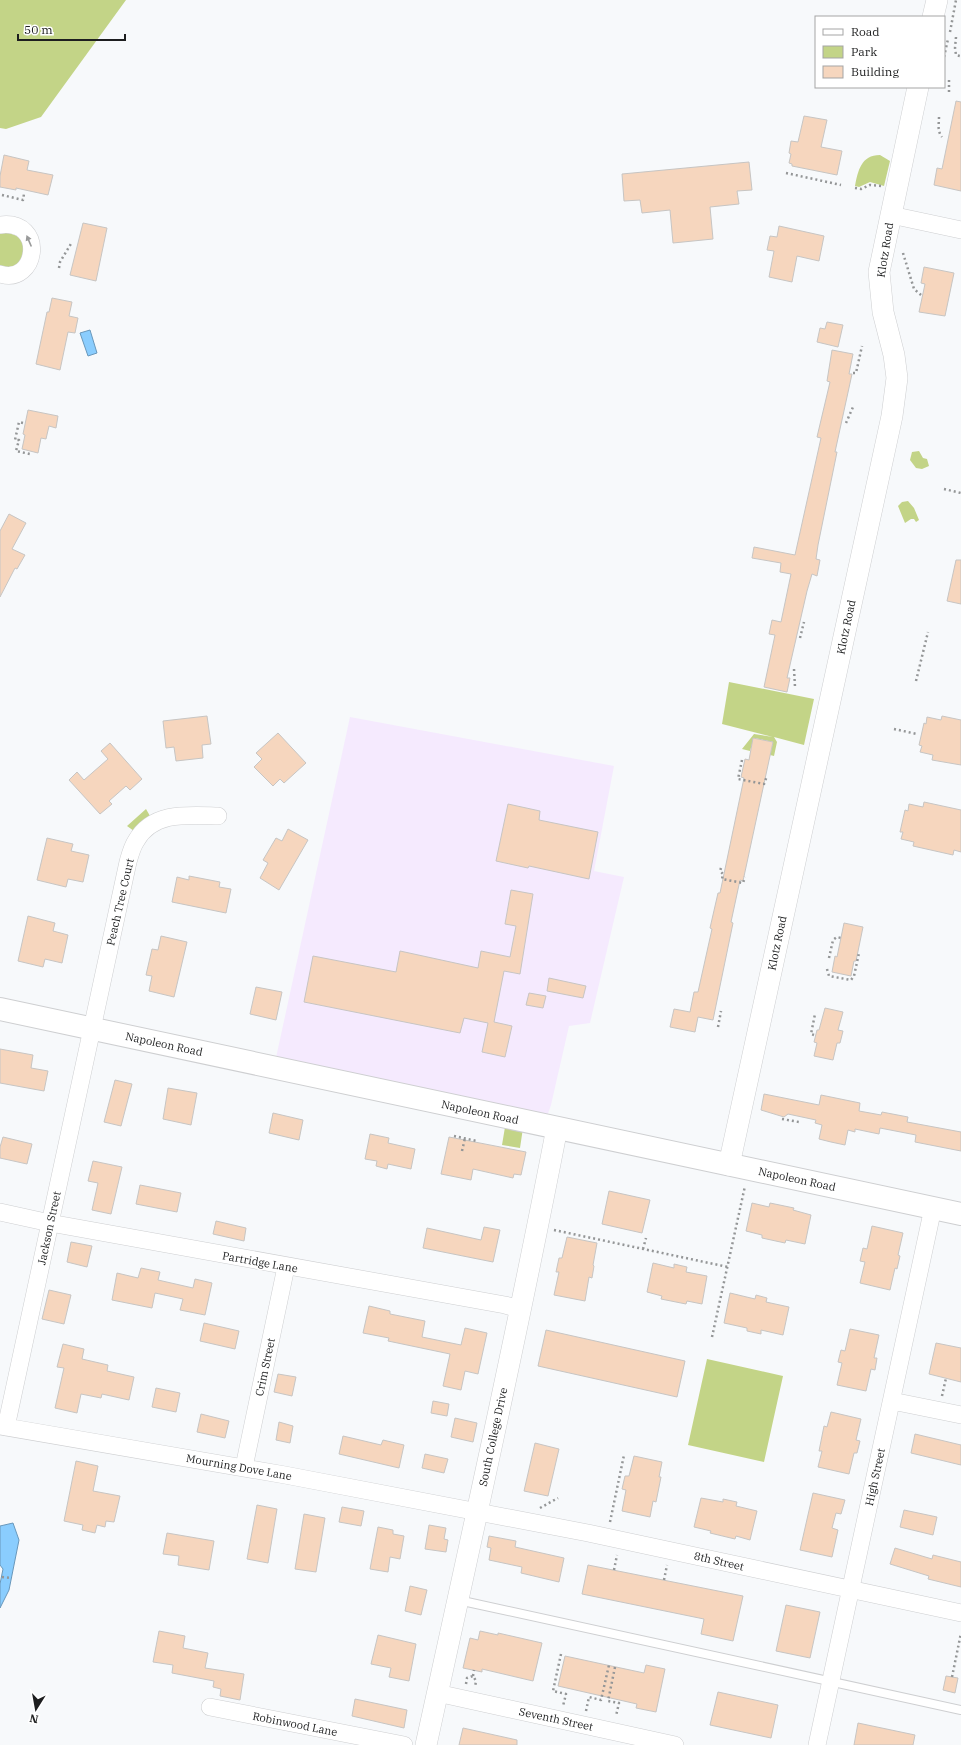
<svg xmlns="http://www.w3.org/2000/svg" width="961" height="1745" viewBox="0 0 961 1745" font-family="'IBM Plex Serif',serif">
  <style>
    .commercial { fill: #f5eafe }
    .green { fill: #c3d487 }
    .water { fill: #8acdfe; stroke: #6998bb }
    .building { fill: #f6d6be; stroke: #c7c5c3 }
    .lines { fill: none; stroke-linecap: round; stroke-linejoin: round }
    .service-casing { stroke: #cecfd1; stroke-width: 10 }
    .minor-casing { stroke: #cecfd1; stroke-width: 18 }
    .tertiary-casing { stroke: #cecfd1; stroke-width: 22 }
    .secondary-casing { stroke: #cecfd1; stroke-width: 24 }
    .path { stroke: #949697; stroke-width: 2.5; stroke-dasharray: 2 3; stroke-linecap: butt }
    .service { stroke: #fff; stroke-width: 8 }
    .minor { stroke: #fff; stroke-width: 17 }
    .tertiary { stroke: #fff; stroke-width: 21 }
    .secondary { stroke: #fff; stroke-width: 22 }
    .oneway { fill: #999a9a }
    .labels { text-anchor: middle; stroke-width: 3.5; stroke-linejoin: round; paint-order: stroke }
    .street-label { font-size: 11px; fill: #1d1e1f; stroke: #fff }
  </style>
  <rect width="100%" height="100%" fill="#f7f9fb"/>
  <path class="commercial" d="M 350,717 L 614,766 L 594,871 L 624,877 L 590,1023 L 569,1026 L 551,1105 L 544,1125 L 274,1067 Z"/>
  <path class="green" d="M 0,0 L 126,0 L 41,117 L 6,129 L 0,128 Z
    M 880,155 L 890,161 L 884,186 L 870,182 L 859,187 L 855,186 C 858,171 861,155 880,155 Z
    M 0,230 L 26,239 L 22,265 L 0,269 Z
    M 919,451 L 923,458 L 927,459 L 929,466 L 922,469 L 916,468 L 910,460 L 912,452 Z
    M 908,501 L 914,508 L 919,520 L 916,522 L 914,519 L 911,519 L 905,523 L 898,506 L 902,502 Z
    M 729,682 L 814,699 L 804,745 L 774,737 L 777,742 L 774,756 L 770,755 L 773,742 L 754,738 L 750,751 L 742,749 L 754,734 L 773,737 L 722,724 Z
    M 146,809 L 150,816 L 134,831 L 127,826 Z
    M 505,1127 L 523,1128 L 520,1148 L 502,1145 Z
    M 707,1359 L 783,1376 L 764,1462 L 688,1445 Z"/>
  <path class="water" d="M 90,330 L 97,353 L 88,356 L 80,333 Z
    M 13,1523 L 19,1540 L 9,1590 L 0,1608 L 0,1584 L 3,1569 L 0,1565 L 0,1526 Z"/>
  <path class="building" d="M 956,101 L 961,102 L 961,191 L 934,185 L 937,168 L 942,169 Z
    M 804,116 L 827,120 L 821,147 L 842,151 L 837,175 L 792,166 L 792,164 L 789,163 L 791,154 L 789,153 L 791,141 L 798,142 Z
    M 4,155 L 29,161 L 27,170 L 53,175 L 48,195 L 16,188 L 16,190 L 0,187 L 0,176 Z
    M 749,162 L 752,190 L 737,191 L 739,204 L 710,207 L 713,239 L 673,243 L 670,210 L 642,213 L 640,200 L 624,201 L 622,174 Z
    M 83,223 L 107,228 L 96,281 L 70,275 Z
    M 779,226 L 824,236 L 819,261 L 797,256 L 792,282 L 769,277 L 774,251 L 767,250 L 770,236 L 777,237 Z
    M 924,267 L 954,273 L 945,316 L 919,312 L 925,284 L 921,283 Z
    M 52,298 L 72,302 L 69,316 L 78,318 L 75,333 L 68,332 L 60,370 L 36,364 L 47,312 L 49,312 Z
    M 827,322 L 843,325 L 838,347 L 817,342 L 820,328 L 825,329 Z
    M 832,350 L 853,354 L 849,374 L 852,374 L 835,452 L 837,452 L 818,545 L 816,559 L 820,560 L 817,576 L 812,574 L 807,591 L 787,678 L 790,678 L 787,692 L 764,687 L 775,635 L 769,634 L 772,620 L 781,622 L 791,574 L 780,572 L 781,563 L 752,558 L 754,547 L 795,555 L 821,438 L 817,437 L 830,382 L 827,381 Z
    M 28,410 L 58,416 L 56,428 L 49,426 L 46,439 L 41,438 L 38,453 L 22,449 L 25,435 L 23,434 Z
    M 9,514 L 26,523 L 12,549 L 25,555 L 17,569 L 15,568 L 0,597 L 0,531 Z
    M 956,560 L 961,560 L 961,604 L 947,601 Z
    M 207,716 L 211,744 L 202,745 L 203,758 L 176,761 L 174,747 L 166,748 L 163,721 Z
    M 942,716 L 961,720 L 961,765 L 932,760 L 933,755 L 920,752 L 922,746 L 919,745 L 924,723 L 926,724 L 927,717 L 941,720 Z
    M 278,733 L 306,763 L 284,783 L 280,779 L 273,786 L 254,767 L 262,759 L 256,753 Z
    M 753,738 L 773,742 L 743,881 L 740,880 L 731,922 L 733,923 L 713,1020 L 698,1017 L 695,1032 L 670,1027 L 674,1009 L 690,1012 L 694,992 L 698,992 L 712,929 L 710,928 L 718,893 L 720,893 L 744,778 L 741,777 L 745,759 L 749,760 Z
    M 110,743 L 142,779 L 130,790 L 126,786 L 109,801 L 112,804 L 100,814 L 69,780 L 77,772 L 84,780 L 108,759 L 101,751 Z
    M 924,802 L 961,810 L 961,852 L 954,850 L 953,855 L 913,846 L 914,842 L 901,839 L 903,832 L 900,832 L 905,810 L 908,811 L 909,804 L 923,807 Z
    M 508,804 L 540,811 L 539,820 L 598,832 L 589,879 L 529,866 L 528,868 L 496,861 Z
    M 288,829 L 308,840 L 279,890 L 260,878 L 268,863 L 263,860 L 276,838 L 282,841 Z
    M 47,838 L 73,844 L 71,851 L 89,855 L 83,882 L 68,879 L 66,887 L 37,880 Z
    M 189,876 L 220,882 L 219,887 L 231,889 L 226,913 L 172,902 L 177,877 L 189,880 Z
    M 511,890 L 533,894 L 520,974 L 504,971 L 494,1022 L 512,1026 L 505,1057 L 482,1052 L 488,1023 L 464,1018 L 460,1033 L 304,1002 L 313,956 L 396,972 L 400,951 L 478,968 L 481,951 L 510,957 L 516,926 L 505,924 Z
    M 28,916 L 55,923 L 53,931 L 68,935 L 62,963 L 45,959 L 43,967 L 18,961 Z
    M 844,923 L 863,927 L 856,961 L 854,961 L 851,976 L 832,972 L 835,956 L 837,957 Z
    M 161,936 L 187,942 L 174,997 L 149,991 L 152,976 L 146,975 L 152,949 L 158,950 Z
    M 549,978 L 586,986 L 583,998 L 547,991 Z
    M 256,987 L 282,992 L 276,1020 L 250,1014 Z
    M 529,993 L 546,996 L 543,1008 L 526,1005 Z
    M 825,1008 L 843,1012 L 838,1030 L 843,1031 L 840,1043 L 837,1043 L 833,1060 L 814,1056 L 817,1043 L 814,1042 L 817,1030 L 819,1030 Z
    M 0,1049 L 33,1055 L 31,1068 L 48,1071 L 44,1091 L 0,1083 Z
    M 115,1080 L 132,1084 L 121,1126 L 104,1122 Z
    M 168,1088 L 197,1093 L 191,1125 L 163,1119 Z
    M 764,1094 L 819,1105 L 821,1095 L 860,1103 L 859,1111 L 881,1115 L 882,1112 L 908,1117 L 907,1122 L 961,1132 L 961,1151 L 915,1142 L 916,1135 L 880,1128 L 879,1134 L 855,1129 L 855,1132 L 848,1130 L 845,1145 L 831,1142 L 819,1139 L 822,1125 L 815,1123 L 816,1120 L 788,1114 L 784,1117 L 761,1110 Z
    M 273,1113 L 303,1120 L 299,1140 L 269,1133 Z
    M 370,1134 L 389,1138 L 388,1143 L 415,1149 L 411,1169 L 388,1164 L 387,1169 L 376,1166 L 377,1161 L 365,1159 Z
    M 3,1137 L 32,1144 L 27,1164 L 0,1158 L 0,1147 Z
    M 449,1137 L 526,1152 L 521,1175 L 514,1174 L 513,1178 L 473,1169 L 471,1180 L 441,1174 Z
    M 93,1161 L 122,1167 L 111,1214 L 92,1210 L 98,1183 L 88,1181 Z
    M 140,1185 L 181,1193 L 177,1212 L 136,1204 Z
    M 609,1191 L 650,1200 L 642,1233 L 602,1224 Z
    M 752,1203 L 769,1207 L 770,1203 L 794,1208 L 793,1210 L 811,1215 L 805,1244 L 786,1240 L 785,1243 L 762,1238 L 762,1235 L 746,1231 Z
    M 216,1221 L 246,1228 L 244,1241 L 213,1234 Z
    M 872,1226 L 903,1233 L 898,1255 L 900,1256 L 897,1269 L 895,1268 L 890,1290 L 860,1283 L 865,1262 L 860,1261 L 863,1248 L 867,1249 Z
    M 484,1227 L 500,1230 L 493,1262 L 423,1248 L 427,1228 L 481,1240 Z
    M 567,1237 L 597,1243 L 593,1265 L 594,1266 L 592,1278 L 589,1277 L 585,1301 L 554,1295 L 559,1272 L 556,1272 L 559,1258 L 562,1258 Z
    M 71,1242 L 92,1246 L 87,1267 L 67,1262 Z
    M 653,1263 L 674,1268 L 674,1264 L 687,1267 L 686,1272 L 707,1276 L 702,1304 L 687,1301 L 686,1304 L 661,1299 L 662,1296 L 647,1292 Z
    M 141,1268 L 160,1272 L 158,1280 L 193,1288 L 195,1279 L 212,1283 L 205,1315 L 180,1310 L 183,1299 L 155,1293 L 152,1308 L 112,1300 L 117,1273 L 138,1278 Z
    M 49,1290 L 71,1295 L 64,1324 L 42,1319 Z
    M 730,1293 L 755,1299 L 756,1295 L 767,1298 L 766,1302 L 789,1307 L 783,1335 L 761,1330 L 761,1334 L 747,1331 L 747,1328 L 724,1323 Z
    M 369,1306 L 390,1311 L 390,1314 L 425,1321 L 422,1337 L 461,1345 L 465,1328 L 487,1333 L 478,1374 L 465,1371 L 461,1390 L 443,1386 L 450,1354 L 388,1341 L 389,1338 L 363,1333 Z
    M 204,1323 L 239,1331 L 235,1349 L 200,1341 Z
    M 850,1329 L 879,1335 L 874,1358 L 877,1358 L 875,1370 L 871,1369 L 866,1391 L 837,1385 L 842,1363 L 838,1362 L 841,1350 L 845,1351 Z
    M 546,1330 L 685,1361 L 677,1397 L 538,1366 Z
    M 936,1343 L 961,1348 L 961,1382 L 929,1374 Z
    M 63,1344 L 84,1349 L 82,1359 L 108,1365 L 107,1371 L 134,1377 L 129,1400 L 102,1394 L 101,1398 L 81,1394 L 77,1413 L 55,1408 L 64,1368 L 57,1367 Z
    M 278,1374 L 296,1377 L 292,1396 L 274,1392 Z
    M 156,1388 L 180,1393 L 176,1412 L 152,1407 Z
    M 433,1401 L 449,1404 L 447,1416 L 431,1413 Z
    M 831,1412 L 861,1419 L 856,1440 L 860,1441 L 857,1453 L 854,1453 L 849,1474 L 818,1467 L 822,1451 L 819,1451 L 824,1426 L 827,1427 Z
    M 201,1414 L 229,1421 L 225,1438 L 197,1432 Z
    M 455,1418 L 477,1423 L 473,1442 L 451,1437 Z
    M 279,1422 L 293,1426 L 290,1443 L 276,1440 Z
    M 915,1434 L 961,1445 L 961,1465 L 911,1453 Z
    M 343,1436 L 381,1445 L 383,1440 L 404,1445 L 399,1468 L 339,1454 Z
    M 535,1443 L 559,1449 L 548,1496 L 524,1491 Z
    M 425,1454 L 448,1459 L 444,1473 L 422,1468 Z
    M 634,1456 L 662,1462 L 659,1477 L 661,1477 L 656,1502 L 653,1501 L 650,1517 L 622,1511 L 626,1490 L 622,1489 L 625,1476 L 629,1476 Z
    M 76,1461 L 98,1466 L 93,1491 L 120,1496 L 114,1522 L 106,1521 L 105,1527 L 97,1525 L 95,1533 L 82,1530 L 83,1525 L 64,1521 Z
    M 813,1493 L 845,1500 L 841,1514 L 836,1513 L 832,1528 L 838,1530 L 832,1557 L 800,1550 Z
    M 701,1498 L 723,1502 L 723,1499 L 737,1502 L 736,1506 L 757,1511 L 750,1540 L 736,1536 L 735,1539 L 710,1533 L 711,1531 L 694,1527 Z
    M 257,1505 L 277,1509 L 268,1563 L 247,1559 Z
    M 342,1507 L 364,1511 L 361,1526 L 339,1522 Z
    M 904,1510 L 937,1517 L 933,1535 L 900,1527 Z
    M 304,1514 L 325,1518 L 316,1572 L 295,1569 Z
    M 429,1525 L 446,1528 L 444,1539 L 448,1540 L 446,1552 L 425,1549 Z
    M 378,1527 L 393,1530 L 393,1534 L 404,1536 L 400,1559 L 390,1557 L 388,1572 L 370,1569 Z
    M 167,1533 L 214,1541 L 209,1570 L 178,1565 L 179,1556 L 163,1554 Z
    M 489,1536 L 516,1541 L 515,1547 L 564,1558 L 559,1582 L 521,1573 L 522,1567 L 489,1560 L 491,1548 L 487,1547 Z
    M 895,1548 L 932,1559 L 933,1555 L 961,1562 L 961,1587 L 928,1579 L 929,1576 L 890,1564 Z
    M 588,1565 L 743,1596 L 733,1641 L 701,1634 L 704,1619 L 582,1594 Z
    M 410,1586 L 427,1590 L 421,1615 L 405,1611 Z
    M 786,1605 L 820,1612 L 810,1658 L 776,1651 Z
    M 159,1631 L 185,1636 L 183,1648 L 208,1653 L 205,1668 L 244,1674 L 240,1700 L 220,1696 L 221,1689 L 213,1687 L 214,1681 L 172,1673 L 173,1665 L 153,1662 Z
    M 480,1631 L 498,1635 L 498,1633 L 542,1643 L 533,1681 L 482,1669 L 482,1672 L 463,1668 L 470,1638 L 478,1640 Z
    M 378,1635 L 416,1644 L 409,1681 L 389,1677 L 391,1668 L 371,1664 Z
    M 565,1656 L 644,1673 L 646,1665 L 665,1669 L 656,1712 L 636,1708 L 637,1704 L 558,1686 Z
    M 946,1676 L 958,1678 L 955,1693 L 943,1690 Z
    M 718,1692 L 778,1705 L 771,1738 L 710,1725 Z
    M 355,1699 L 407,1710 L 404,1728 L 352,1716 Z
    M 858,1723 L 915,1735 L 913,1745 L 854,1745 Z
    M 463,1728 L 517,1740 L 517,1745 L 459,1745 Z"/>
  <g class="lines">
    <defs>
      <path id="service" d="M 458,1600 L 961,1710"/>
      <path id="minor" d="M 891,215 L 961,230
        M 0,225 C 47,219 37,286 0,274
        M 0,1212 L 50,1223 L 505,1305 L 520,1309
        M 892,1401 L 961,1415
        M 0,1426 L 285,1475 L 588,1533 L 961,1613
        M 6,1427 L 128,862 C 130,855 132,847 136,841 C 153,811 188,815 218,816
        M 244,1467 L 286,1267
        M 437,1693 L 675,1745
        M 210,1707 L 404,1745
        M 817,1745 L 933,1208"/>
      <path id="tertiary" d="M 933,17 L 937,0
        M 729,1165 L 892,416 L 897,378 L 894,355 L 883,312 L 879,272 L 918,87
        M 426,1745 C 471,1540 517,1334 557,1128"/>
      <path id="secondary" d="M 0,1009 L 961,1214"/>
    </defs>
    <use href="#service" class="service-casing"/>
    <use href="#minor" class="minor-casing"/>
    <use href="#tertiary" class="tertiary-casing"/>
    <use href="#secondary" class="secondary-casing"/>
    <path class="path" d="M 950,32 L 956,0
      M 956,37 L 955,48 L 956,55 L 960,56
      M 944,57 L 948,39
      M 949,92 L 949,77
      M 939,117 C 939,124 937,131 942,137
      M 786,173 L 841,185
      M 855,188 L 861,189 L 870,185 L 881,186
      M 2,195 L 23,200 L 24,194
      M 903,253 L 914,289 L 921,295
      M 59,268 L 60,262 L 72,242
      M 853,373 L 856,373 L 862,346
      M 23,423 L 19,422 L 15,440 L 19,440 L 16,451 L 30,454
      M 846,423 L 853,407
      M 944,489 L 961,493
      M 800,638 L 804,622
      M 794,669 L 795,687
      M 916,681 L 928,632
      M 894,729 L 917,734
      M 742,760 L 738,779 L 764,784 L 767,776
      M 721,868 L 720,871 L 723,874 L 722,879 L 743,883 L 745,877
      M 829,958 L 833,940 L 837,937 L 841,938
      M 827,969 L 829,976 L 851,980 L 854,976 L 859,953
      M 718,1027 L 721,1011
      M 814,1035 L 811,1034 L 815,1014
      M 782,1119 L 799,1122
      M 454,1136 L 477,1141
      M 462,1151 L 465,1138
      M 554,1230 L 728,1267
      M 643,1249 L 646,1238
      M 712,1337 L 745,1186
      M 942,1396 L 946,1378
      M 540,1508 L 558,1498
      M 610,1522 L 624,1455
      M 614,1570 L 617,1555
      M 2,1577 L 12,1578
      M 664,1580 L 667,1565
      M 561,1654 L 553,1691 L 566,1694 L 563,1706
      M 615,1667 L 608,1701 L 619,1703 L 616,1716
      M 473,1676 L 474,1670
      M 952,1677 L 961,1633
      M 466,1684 L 467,1678 L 473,1676 L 476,1681 L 475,1687
      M 586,1711 L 589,1697 L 601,1700 L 609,1665"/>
    <use href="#service" class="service"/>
    <use href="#minor" class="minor"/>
    <use href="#tertiary" class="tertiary"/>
    <use href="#secondary" class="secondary"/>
  </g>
  <defs><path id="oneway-solid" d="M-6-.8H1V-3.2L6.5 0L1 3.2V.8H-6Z"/></defs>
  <use class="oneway" href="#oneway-solid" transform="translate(29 241) rotate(-113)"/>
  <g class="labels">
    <g class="street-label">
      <text transform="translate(885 250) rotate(-81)" y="4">Klotz Road</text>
      <text transform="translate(846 627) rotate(-78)" y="4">Klotz Road</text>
      <text transform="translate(120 902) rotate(-77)" y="4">Peach Tree Court</text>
      <text transform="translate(777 943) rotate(-78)" y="4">Klotz Road</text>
      <text transform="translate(164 1044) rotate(12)" y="4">Napoleon Road</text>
      <text transform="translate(480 1112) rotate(12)" y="4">Napoleon Road</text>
      <text transform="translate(797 1179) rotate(12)" y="4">Napoleon Road</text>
      <text transform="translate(49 1228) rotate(-78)" y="4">Jackson Street</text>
      <text transform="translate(260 1262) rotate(10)" y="4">Partridge Lane</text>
      <text transform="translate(265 1367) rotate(-78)" y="4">Crim Street</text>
      <text transform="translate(493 1437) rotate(-78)" y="4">South College Drive</text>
      <text transform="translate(239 1467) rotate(10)" y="4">Mourning Dove Lane</text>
      <text transform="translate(875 1477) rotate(-78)" y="4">High Street</text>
      <text transform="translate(719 1561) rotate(13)" y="4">8th Street</text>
      <text transform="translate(556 1719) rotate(12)" y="4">Seventh Street</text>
      <text transform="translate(295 1724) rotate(11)" y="4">Robinwood Lane</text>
    </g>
  </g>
  <rect x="815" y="16" width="130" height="72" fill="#ffffff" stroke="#a5a5a5"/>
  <rect x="823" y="29" width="20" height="6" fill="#ffffff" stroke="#a5a5a5"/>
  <text x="851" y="36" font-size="12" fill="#1d1e1f">Road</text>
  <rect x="823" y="46" width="20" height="12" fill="#c3d487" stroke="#a5a5a5"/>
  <text x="851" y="56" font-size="12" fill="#1d1e1f">Park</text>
  <rect x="823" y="66" width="20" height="12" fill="#f6d6be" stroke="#a5a5a5"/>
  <text x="851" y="76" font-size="12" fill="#1d1e1f">Building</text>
  <g transform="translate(36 1709) rotate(191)" stroke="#ffffff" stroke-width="3" paint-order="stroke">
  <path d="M0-3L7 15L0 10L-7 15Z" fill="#1d1e1f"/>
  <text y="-6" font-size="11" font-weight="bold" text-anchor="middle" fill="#1d1e1f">N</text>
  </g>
  <path d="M18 34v6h107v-6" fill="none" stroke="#1d1e1f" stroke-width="2"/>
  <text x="24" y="34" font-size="12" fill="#1d1e1f" stroke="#ffffff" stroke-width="3" paint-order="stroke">50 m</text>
</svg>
